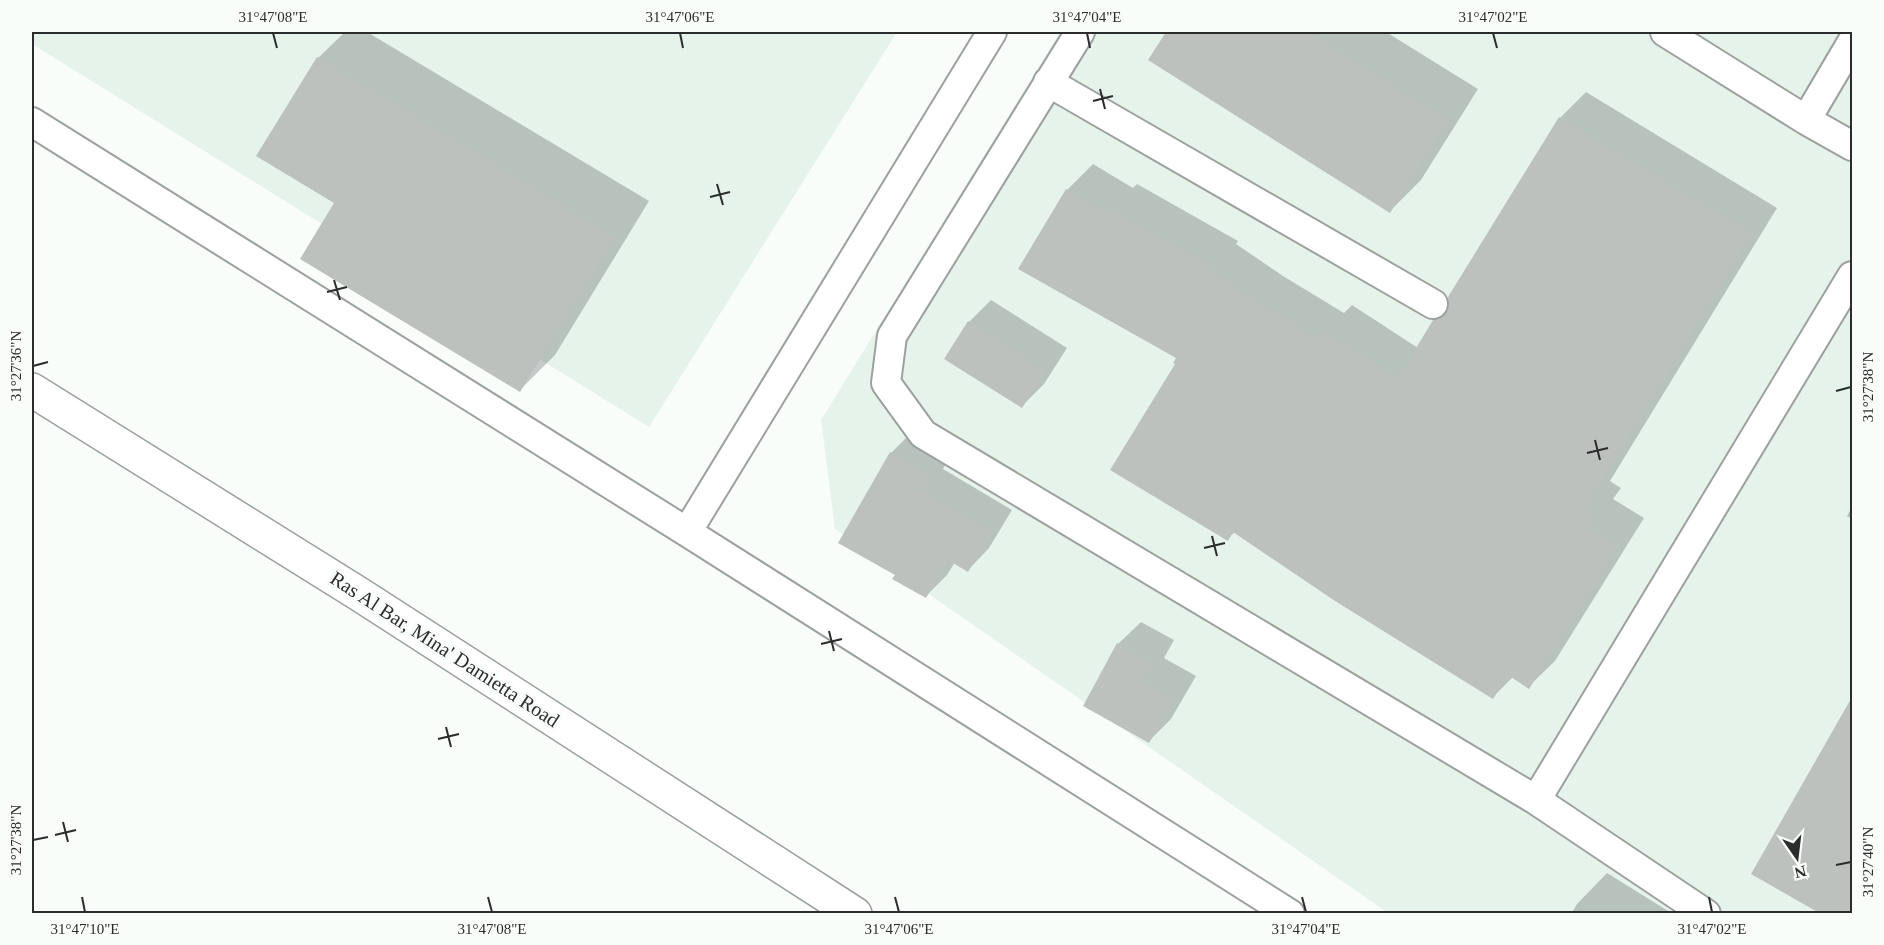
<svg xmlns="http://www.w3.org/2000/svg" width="1884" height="945" viewBox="0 0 1884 945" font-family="'Times New Roman',serif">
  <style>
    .built { fill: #e6f3eb }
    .shadow { fill: #0003 }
    .building { fill: #bcc1be }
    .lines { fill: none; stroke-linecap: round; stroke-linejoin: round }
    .service-casing { stroke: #9da19e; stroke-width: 32 }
    .tertiary-casing { stroke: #9da19e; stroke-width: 36 }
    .service { stroke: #fff; stroke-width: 28 }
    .tertiary { stroke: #fff; stroke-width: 33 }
    .ticks { fill: none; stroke: #2b2d2c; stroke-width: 2 }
    .labels { text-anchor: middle; stroke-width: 6; stroke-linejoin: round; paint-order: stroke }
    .street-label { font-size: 20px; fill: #2b2d2c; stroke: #f8fdfa }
    .neatline { fill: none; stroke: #2b2d2c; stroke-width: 2 }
    .ticks-label { font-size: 15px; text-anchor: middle; fill: #2b2d2c }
  </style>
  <rect width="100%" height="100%" fill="#f8fdfa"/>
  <path class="built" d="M 32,32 L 897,32 L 649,427 L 32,44 Z
    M 1060,32 L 1852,32 L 1852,913 L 1388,913 L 835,529 L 821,420 Z"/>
  <path class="shadow" d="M 345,32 L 367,32 L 649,201 L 555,355 L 520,390 L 336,203 L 318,58 Z
    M 1168,32 L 1386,32 L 1478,89 L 1421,180 L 1390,211 L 1150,60 Z
    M 1586,92 L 1777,208 L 1610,481 L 1621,488 L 1613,499 L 1644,518 L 1555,661 L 1528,687 L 1513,677 L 1493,697 L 1235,532 L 1227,539 L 1177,364 L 1178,357 L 1067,190 L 1093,164 L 1133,188 L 1137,184 L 1238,241 L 1236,244 L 1283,276 L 1344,313 L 1352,305 L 1418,348 L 1434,321 L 1451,305 L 1560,118 Z
    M 991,300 L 1067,348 L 1044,384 L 1022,406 L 969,322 Z
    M 912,432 L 951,454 L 943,469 L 1012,510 L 989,548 L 968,570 L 955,562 L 947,575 L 926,596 L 897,574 L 891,453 Z
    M 1852,507 L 1852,519 L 1847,516 Z
    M 1141,622 L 1174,640 L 1164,658 L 1196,676 L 1171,719 L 1149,741 L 1118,644 Z
    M 1852,700 L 1852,914 L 1824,914 L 1753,874 Z
    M 1607,873 L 1673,914 L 1571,914 L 1577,904 Z"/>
  <path class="building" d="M 1166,32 L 1307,32 L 1448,120 L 1390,213 L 1148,60 Z
    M 317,57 L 615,237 L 520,392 L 300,259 L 334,203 L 256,156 Z
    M 1559,117 L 1752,234 L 1585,508 L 1596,514 L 1588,526 L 1619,545 L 1529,689 L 1508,675 L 1493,699 L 1335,601 L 1233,532 L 1228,541 L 1110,470 L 1175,364 L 1173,363 L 1176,358 L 1018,269 L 1066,189 L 1107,215 L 1110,209 L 1213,267 L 1211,271 L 1257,302 L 1319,339 L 1325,331 L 1398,378 L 1433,320 L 1441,319 L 1447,313 L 1449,305 L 1448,297 Z
    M 968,321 L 1046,371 L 1022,408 L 944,359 Z
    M 890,452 L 931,476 L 923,491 L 992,532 L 968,572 L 948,560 L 926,598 L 892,579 L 895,575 L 838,543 Z
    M 1117,643 L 1153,663 L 1143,681 L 1175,699 L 1149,743 L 1083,706 Z
    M 1852,697 L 1852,914 L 1821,914 L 1751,874 Z"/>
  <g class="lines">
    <defs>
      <path id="service" d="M 1080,32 L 892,336 L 886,383 L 923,434 L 1536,800 L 1706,914
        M 1665,32 L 1806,120 L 1852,146
        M 1048,82 L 1433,304
        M 1806,120 L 1852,42
        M 32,122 L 687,532 L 1290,914
        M 687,532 L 992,32
        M 1536,800 L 1852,276"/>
      <path id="tertiary" d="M 32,390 L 359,594 L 855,914"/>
    </defs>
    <use href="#service" class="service-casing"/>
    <use href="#tertiary" class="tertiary-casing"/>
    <use href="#service" class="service"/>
    <use href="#tertiary" class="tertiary"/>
  </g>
  <path class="ticks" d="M 273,33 L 277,48M 680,33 L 683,48M 1087,33 L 1090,48M 1493,33 L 1497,48M 1100,89 L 1105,109M 1093,101 L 1113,96M 717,184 L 723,205M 710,197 L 730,192M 334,280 L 340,300M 327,292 L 347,287M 33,366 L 48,362M 1836,391 L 1851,387M 1595,440 L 1600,460M 1587,453 L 1608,448M 1212,536 L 1217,556M 1204,548 L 1225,543M 829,631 L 834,651M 821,644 L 842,639M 446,727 L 451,747M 438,739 L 459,734M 63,822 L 68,842M 55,835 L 76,830M 33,840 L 48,837M 1836,865 L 1851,862M 82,897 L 85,912M 488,897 L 492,912M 895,897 L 899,912M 1302,897 L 1306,912M 1709,897 L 1712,912"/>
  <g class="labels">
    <g class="street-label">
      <text transform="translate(445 649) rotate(33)" y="7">Ras Al Bar, Mina' Damietta Road</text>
    </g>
  </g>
  <rect width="1884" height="945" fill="none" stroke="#f8fdfa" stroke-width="66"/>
  <g transform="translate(1797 858) rotate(166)" stroke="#f8fdfa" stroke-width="4.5" paint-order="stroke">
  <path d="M0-4.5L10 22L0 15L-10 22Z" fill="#2b2d2c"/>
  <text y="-9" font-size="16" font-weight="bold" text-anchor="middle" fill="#2b2d2c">N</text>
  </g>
  <rect x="33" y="33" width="1818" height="879" class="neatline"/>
  <g class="ticks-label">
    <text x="273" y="22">31°47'08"E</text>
    <text x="680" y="22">31°47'06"E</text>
    <text x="1087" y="22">31°47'04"E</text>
    <text x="1493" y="22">31°47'02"E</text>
    <text transform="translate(16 366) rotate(-90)" y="5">31°27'36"N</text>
    <text transform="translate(1868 387) rotate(-90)" y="5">31°27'38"N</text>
    <text transform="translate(16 840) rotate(-90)" y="5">31°27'38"N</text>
    <text transform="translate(1868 862) rotate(-90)" y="5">31°27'40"N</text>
    <text x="85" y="934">31°47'10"E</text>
    <text x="492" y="934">31°47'08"E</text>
    <text x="899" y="934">31°47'06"E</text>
    <text x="1306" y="934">31°47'04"E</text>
    <text x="1712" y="934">31°47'02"E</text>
  </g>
</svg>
